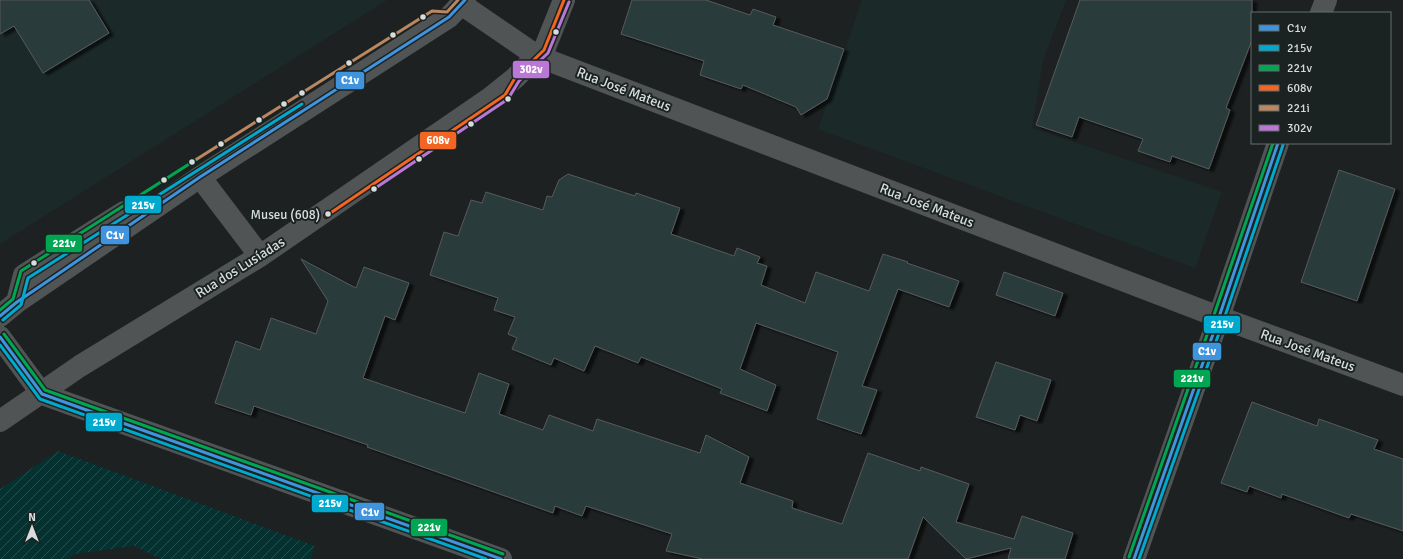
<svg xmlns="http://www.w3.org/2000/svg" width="1403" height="559" viewBox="0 0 1403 559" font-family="Signika,sans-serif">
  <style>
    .built { fill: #1b2a29 }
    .garden { fill: url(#garden-furrows) }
    .building { fill: #2b3b3b; stroke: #575a5a; filter: url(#shadow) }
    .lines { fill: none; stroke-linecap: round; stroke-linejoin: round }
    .minor { stroke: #515454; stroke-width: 22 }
    .bus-1-casing { stroke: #1b2322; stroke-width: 6 }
    .bus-2-casing { stroke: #1b2322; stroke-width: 6 }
    .bus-3-casing { stroke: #1b2322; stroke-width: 6 }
    .bus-4-casing { stroke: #1b2322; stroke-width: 6 }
    .bus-5-casing { stroke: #1b2322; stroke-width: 6 }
    .bus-6-casing { stroke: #1b2322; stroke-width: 6 }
    .bus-1 { stroke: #4094de; stroke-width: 3 }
    .bus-2 { stroke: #00a9ce; stroke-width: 3 }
    .bus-3 { stroke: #00a651; stroke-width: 3 }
    .bus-4 { stroke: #f26522; stroke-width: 3 }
    .bus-5 { stroke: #bb8660; stroke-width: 3 }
    .bus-6 { stroke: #ba77d6; stroke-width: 3 }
    .bus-dot { fill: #d7dcdc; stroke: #1b2322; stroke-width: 1.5 }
    .labels { text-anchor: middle; stroke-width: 4; stroke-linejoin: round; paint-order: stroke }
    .bus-label { font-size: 13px; fill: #d7dcdc; stroke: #1b2322; text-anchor: end }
    .street-label { font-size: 14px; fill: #d7dcdc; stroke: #1b2322 }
    .line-badge { stroke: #1b2322; stroke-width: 1.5 }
    .badge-label { font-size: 11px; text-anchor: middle; font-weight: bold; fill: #fff }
  </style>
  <defs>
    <pattern id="garden-furrows" width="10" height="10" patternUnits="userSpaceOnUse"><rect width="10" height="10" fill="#053130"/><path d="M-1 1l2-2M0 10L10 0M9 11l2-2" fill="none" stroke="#294e4d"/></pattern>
    <filter id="shadow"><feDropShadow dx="4.5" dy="2.5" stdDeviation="1" flood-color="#0009"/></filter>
  </defs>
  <rect width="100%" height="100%" fill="#1d2121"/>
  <path class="built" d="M 0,0 L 387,0 L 0,244 Z
    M 862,0 L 1066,0 L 1043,61 L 1032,128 L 1222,192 L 1195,268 L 818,129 Z"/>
  <path class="garden" d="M 58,451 L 315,546 L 311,559 L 161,559 L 134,546 L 75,554 L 68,559 L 0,559 L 0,489 Z"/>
  <path class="building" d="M 0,0 L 89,0 L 109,33 L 43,73 L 14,26 L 0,34 Z
    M 632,0 L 706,0 L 750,15 L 753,9 L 776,17 L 773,25 L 844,49 L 827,99 L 801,115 L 796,107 L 743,85 L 741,89 L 700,75 L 704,61 L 621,34 Z
    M 1080,0 L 1252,0 L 1252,40 L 1226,108 L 1230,110 L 1209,169 L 1172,156 L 1170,162 L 1138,151 L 1143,139 L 1079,117 L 1072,137 L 1036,125 Z
    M 1339,170 L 1395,189 L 1357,301 L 1301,282 Z
    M 568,174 L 635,196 L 636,193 L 680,208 L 671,234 L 734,256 L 737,248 L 760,257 L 757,263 L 767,266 L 761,285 L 805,303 L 816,272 L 869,291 L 883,254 L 908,262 L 907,263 L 959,281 L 949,307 L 898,289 L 862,386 L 877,390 L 861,434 L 817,419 L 838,352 L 756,323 L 740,369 L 776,385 L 767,411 L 720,393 L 722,389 L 641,357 L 638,363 L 595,346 L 584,371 L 554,358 L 551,365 L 512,349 L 517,338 L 508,334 L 515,317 L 494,310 L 498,298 L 430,275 L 444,232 L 458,236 L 471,200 L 482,203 L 486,192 L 543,210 L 547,196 L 552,197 L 559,180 Z
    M 301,259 L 356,288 L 364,267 L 409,283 L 395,320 L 385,316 L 363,378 L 465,413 L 479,373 L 509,384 L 499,414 L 543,430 L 549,415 L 593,431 L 597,419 L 700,453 L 706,435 L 749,457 L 740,483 L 793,501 L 792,508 L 842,524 L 868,453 L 920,471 L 921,467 L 969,484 L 956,522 L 1014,539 L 1022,516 L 1073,533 L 1065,559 L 1008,559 L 1011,548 L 966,559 L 923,517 L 908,559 L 703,559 L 666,551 L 672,534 L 586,506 L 582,516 L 555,506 L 553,513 L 367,447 L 368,445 L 254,406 L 251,415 L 215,403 L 236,341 L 260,350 L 271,318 L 316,334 L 328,301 Z
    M 1004,272 L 1063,293 L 1055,316 L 996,295 Z
    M 996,362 L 1051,380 L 1037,421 L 1020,415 L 1015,430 L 976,417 Z
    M 1252,402 L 1317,426 L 1319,419 L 1378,440 L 1374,449 L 1403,459 L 1403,531 L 1351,514 L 1349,518 L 1282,494 L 1281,498 L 1249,486 L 1247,492 L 1221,483 Z"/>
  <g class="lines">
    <path class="minor" d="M 461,4 L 537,56 L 1219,317 L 1403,385
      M 1321,13 L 1326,0
      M 200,177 L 260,256
      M 17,302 L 24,275 L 124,212
      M 0,316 L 17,302 L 200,177 L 449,17 L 465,0
      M 0,337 L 42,394 L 501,559
      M 0,421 L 80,366 L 260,256 L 490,98 L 515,78 L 537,56 L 544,50 L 564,0
      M 1134,559 L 1219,317 L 1278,143"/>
    <defs>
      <path id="bus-1" d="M 0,316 L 17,302 L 200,177 L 449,17 L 465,0
        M 0,337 L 42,394 L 501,559
        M 1134,559 L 1219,317 L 1278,143"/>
      <path id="bus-2" d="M 3,320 L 21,305 L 28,278 L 302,104
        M 0,345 L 40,399 L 486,559
        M 1139,559 L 1224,319 L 1283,145"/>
      <path id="bus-3" d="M 0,310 L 13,299 L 21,271 L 197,159
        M 4,334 L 45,390 L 503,554
        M 1129,557 L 1214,315 L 1273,143"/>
      <path id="bus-4" d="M 326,216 L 505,95 L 515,78 L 544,50 L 564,0"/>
      <path id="bus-5" d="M 197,159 L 432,11 L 447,12 L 458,0"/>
      <path id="bus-6" d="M 374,189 L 508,99 L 519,81 L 548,53 L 569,2"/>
    </defs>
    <use href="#bus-1" class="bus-1-casing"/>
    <use href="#bus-2" class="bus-2-casing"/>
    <use href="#bus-3" class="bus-3-casing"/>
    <use href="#bus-4" class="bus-4-casing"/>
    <use href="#bus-5" class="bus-5-casing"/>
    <use href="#bus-6" class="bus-6-casing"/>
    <use href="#bus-1" class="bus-1"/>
    <use href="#bus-2" class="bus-2"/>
    <use href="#bus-3" class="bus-3"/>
    <use href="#bus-4" class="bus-4"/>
    <use href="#bus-5" class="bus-5"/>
    <use href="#bus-6" class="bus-6"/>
  </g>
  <g class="bus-dot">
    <circle cx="423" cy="17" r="3.5"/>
    <circle cx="556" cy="32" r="3.5"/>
    <circle cx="393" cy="35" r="3.5"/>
    <circle cx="349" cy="63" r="3.5"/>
    <circle cx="302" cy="93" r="3.5"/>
    <circle cx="508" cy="99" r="3.5"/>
    <circle cx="284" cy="104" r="3.5"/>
    <circle cx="259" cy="120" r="3.5"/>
    <circle cx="471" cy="124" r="3.5"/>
    <circle cx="221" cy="144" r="3.5"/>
    <circle cx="419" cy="159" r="3.5"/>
    <circle cx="192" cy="162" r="3.5"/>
    <circle cx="164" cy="180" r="3.5"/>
    <circle cx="374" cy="189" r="3.5"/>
    <circle cx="328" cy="214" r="3.5"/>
    <circle cx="34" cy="263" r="3.5"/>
  </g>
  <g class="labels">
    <g class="bus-label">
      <text x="320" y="219">Museu (608)</text>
    </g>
    <g class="street-label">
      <text transform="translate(624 89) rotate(21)" y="5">Rua José Mateus</text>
      <text transform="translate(927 205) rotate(21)" y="5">Rua José Mateus</text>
      <text transform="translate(240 267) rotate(-32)" y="5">Rua dos Lusíadas</text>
      <text transform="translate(1308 350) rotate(20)" y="5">Rua José Mateus</text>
    </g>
  </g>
  <g class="line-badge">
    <rect x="512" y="60" width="38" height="19" rx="4" fill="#ba77d6"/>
    <rect x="335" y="71" width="30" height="19" rx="4" fill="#4094de"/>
    <rect x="419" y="131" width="38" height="19" rx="4" fill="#f26522"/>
    <rect x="124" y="195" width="38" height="19" rx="4" fill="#00a9ce"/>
    <rect x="100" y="225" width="30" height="20" rx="4" fill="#4094de"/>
    <rect x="45" y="234" width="38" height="19" rx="4" fill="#00a651"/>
    <rect x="1203" y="315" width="38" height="19" rx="4" fill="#00a9ce"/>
    <rect x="1192" y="342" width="30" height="19" rx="4" fill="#4094de"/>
    <rect x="1173" y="369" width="38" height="19" rx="4" fill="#00a651"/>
    <rect x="85" y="412" width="38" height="20" rx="4" fill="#00a9ce"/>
    <rect x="311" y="494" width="38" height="19" rx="4" fill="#00a9ce"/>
    <rect x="354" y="502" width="31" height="19" rx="4" fill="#4094de"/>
    <rect x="410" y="518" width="38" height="19" rx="4" fill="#00a651"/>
  </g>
  <g class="badge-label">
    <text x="531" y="73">302v</text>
    <text x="350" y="84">C1v</text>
    <text x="438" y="144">608v</text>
    <text x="143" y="209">215v</text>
    <text x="115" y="239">C1v</text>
    <text x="64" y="247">221v</text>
    <text x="1222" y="328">215v</text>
    <text x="1207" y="355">C1v</text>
    <text x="1192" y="382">221v</text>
    <text x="104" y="426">215v</text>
    <text x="330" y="507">215v</text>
    <text x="370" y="516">C1v</text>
    <text x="429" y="531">221v</text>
  </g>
  <rect x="1251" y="12" width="140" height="132" fill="#1b2322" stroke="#666d6c"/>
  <rect x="1259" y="25" width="20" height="6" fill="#4094de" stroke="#666d6c"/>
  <text x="1287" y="32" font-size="12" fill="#d7dcdc">C1v</text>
  <rect x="1259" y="45" width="20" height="6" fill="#00a9ce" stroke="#666d6c"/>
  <text x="1287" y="52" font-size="12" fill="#d7dcdc">215v</text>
  <rect x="1259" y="65" width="20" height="6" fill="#00a651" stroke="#666d6c"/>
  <text x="1287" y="72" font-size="12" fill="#d7dcdc">221v</text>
  <rect x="1259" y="85" width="20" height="6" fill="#f26522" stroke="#666d6c"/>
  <text x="1287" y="92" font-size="12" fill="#d7dcdc">608v</text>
  <rect x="1259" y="105" width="20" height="6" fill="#bb8660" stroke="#666d6c"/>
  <text x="1287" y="112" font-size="12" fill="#d7dcdc">221i</text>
  <rect x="1259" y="125" width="20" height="6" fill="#ba77d6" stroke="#666d6c"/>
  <text x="1287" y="132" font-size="12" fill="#d7dcdc">302v</text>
  <g transform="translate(32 527)" stroke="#1b2322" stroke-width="3" paint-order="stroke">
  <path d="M0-3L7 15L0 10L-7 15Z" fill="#d7dcdc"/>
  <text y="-6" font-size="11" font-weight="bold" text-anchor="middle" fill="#d7dcdc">N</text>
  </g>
</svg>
